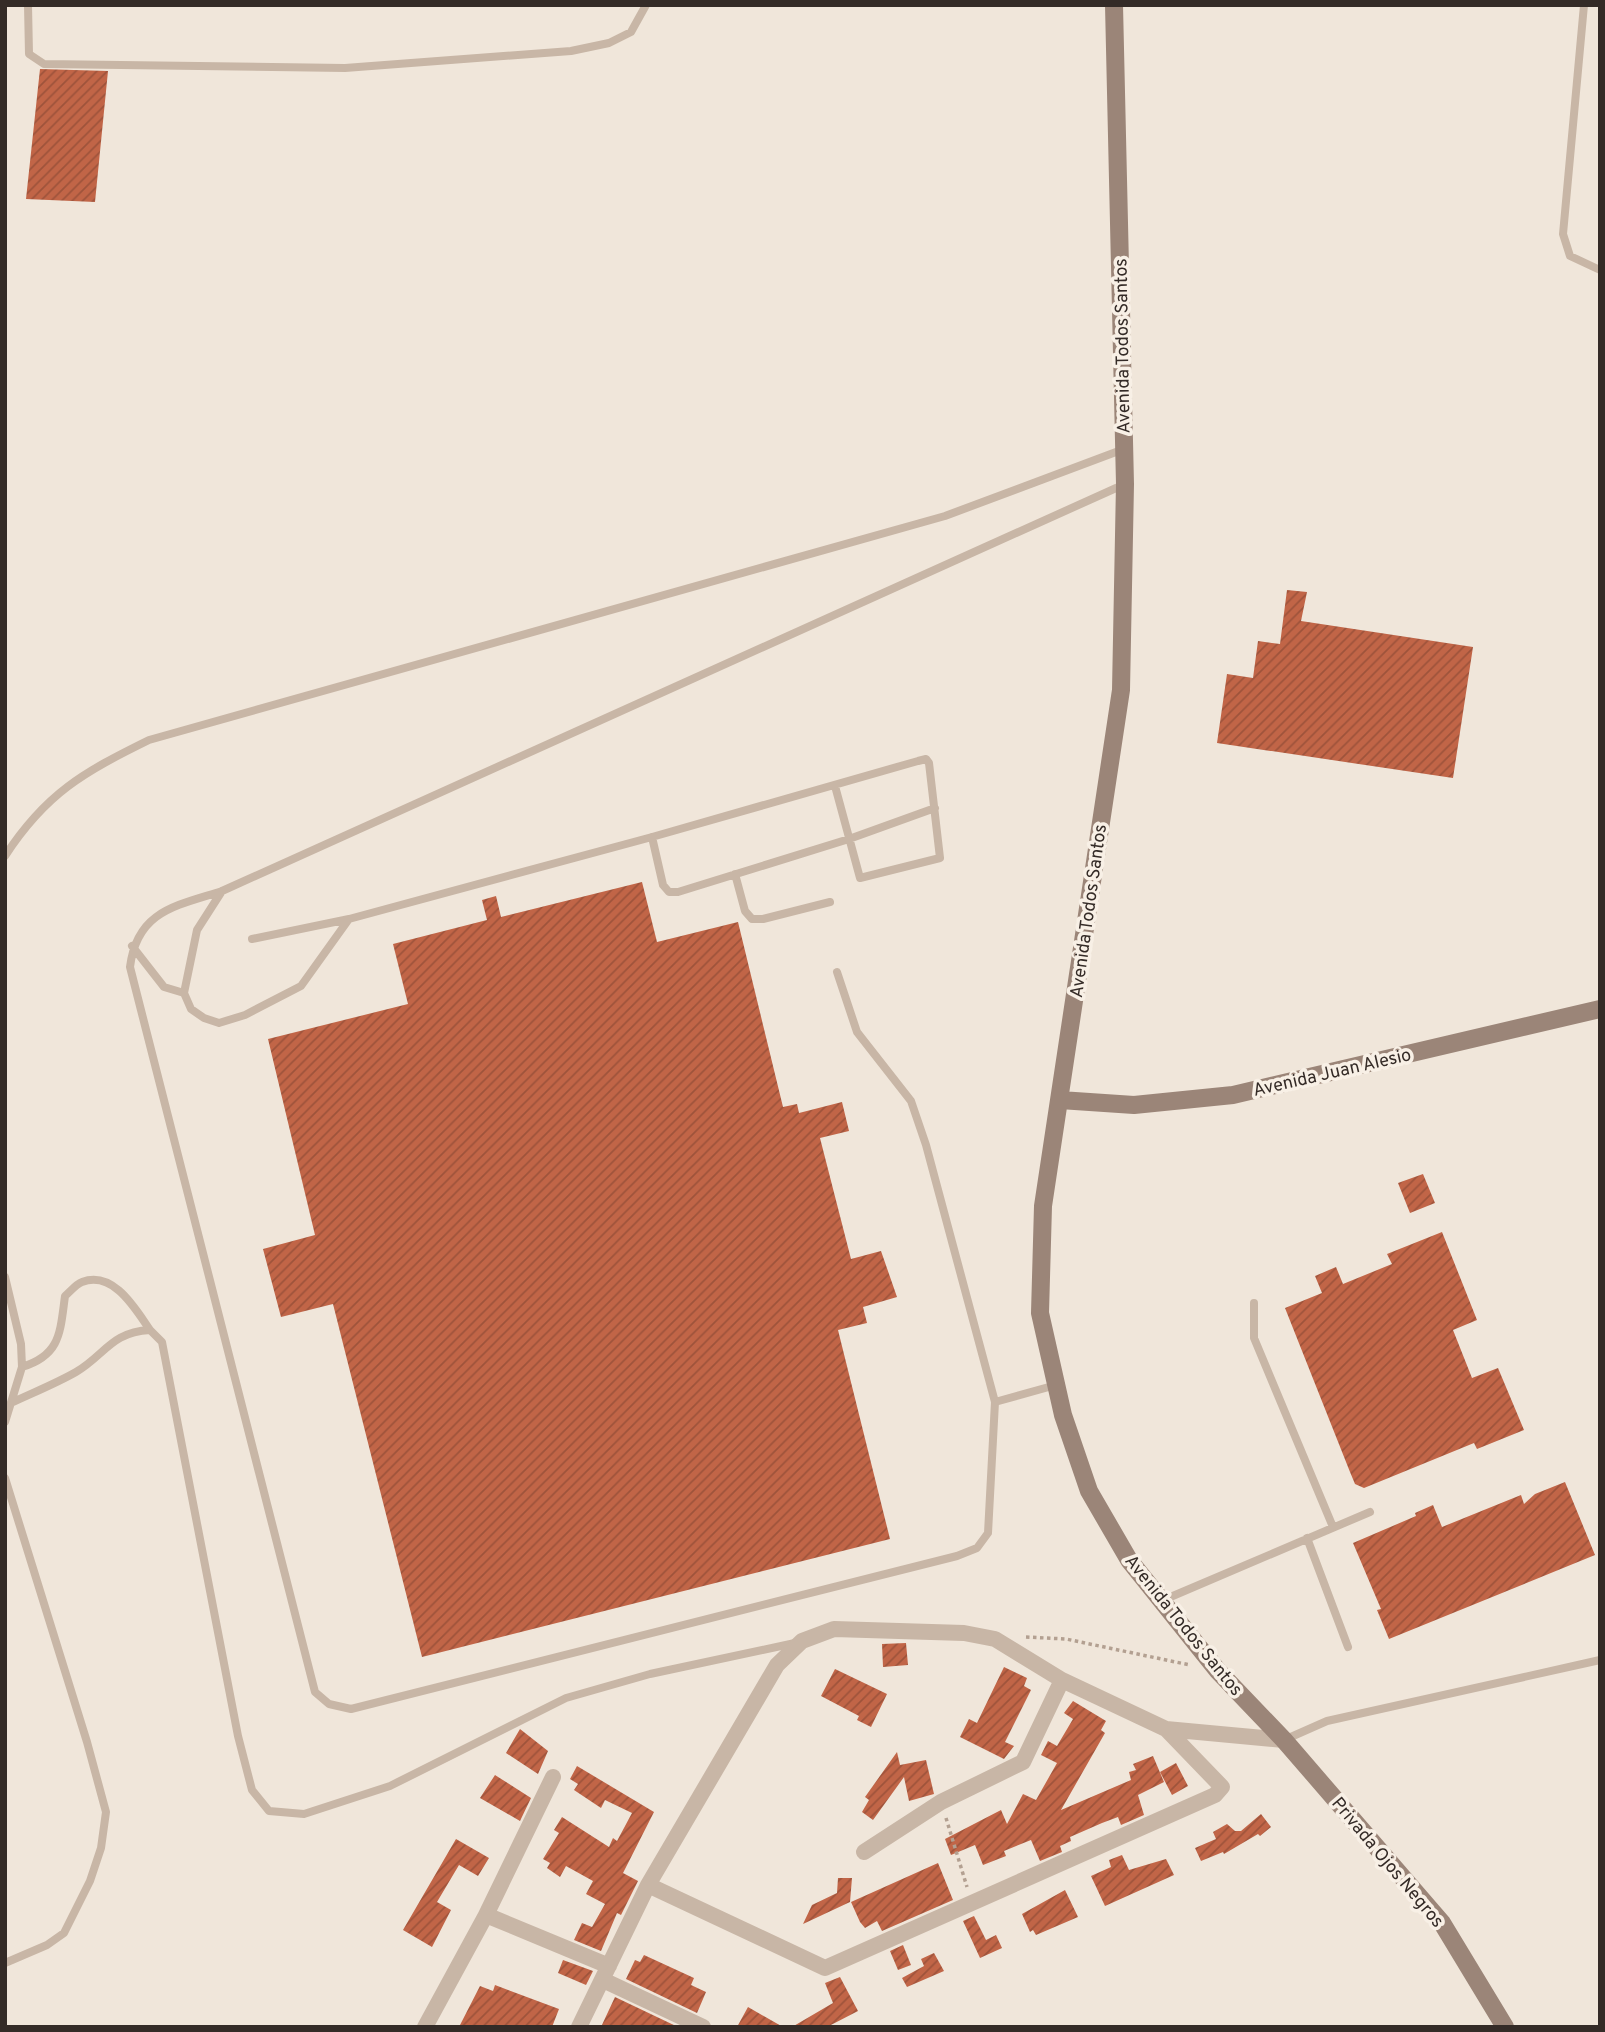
<svg xmlns="http://www.w3.org/2000/svg" width="1605" height="2032" viewBox="0 0 1605 2032" font-family="Overpass,sans-serif">
  <style>
    .building { fill: url(#building-hatch) }
    .lines { fill: none; stroke-linecap: round; stroke-linejoin: round }
    .path { stroke: #b3a091; stroke-width: 3.5; stroke-dasharray: 3.5 3.5; stroke-linecap: butt }
    .lane { stroke: #c8b6a6; stroke-width: 8 }
    .street { stroke: #c8b6a6; stroke-width: 16 }
    .secondary { stroke: #9b8578; stroke-width: 18 }
    .labels { text-anchor: middle; stroke-width: 7; stroke-linejoin: round; paint-order: stroke }
    .street-label { font-size: 18px; fill: #342b27; stroke: #f8f0e6 }
  </style>
  <defs>
    <pattern id="building-hatch" width="6" height="6" patternUnits="userSpaceOnUse" patternTransform="scale(1.75)"><rect width="6" height="6" fill="#c16547"/><path d="M-1 1l2-2M0 6l6-6M5 7l2-2" fill="none" stroke="#9e533b"/></pattern>
  </defs>
  <rect width="100%" height="100%" fill="#f0e6da"/>
  <path class="building" d="M 40,69 L 108,71 L 95,202 L 26,199 Z
    M 1287,590 L 1307,592 L 1301,621 L 1473,647 L 1453,778 L 1217,743 L 1227,674 L 1253,678 L 1258,641 L 1280,644 Z
    M 642,882 L 657,942 L 738,922 L 783,1107 L 797,1104 L 799,1113 L 842,1102 L 849,1131 L 820,1138 L 851,1259 L 881,1251 L 897,1297 L 863,1307 L 867,1323 L 838,1330 L 890,1539 L 422,1657 L 333,1304 L 281,1317 L 263,1249 L 315,1235 L 268,1039 L 408,1004 L 393,944 L 487,920 L 482,900 L 496,896 L 501,917 Z
    M 1423,1174 L 1435,1203 L 1410,1213 L 1398,1183 Z
    M 1442,1232 L 1477,1320 L 1453,1330 L 1472,1378 L 1498,1368 L 1524,1430 L 1477,1449 L 1474,1443 L 1364,1488 L 1355,1484 L 1350,1472 L 1285,1308 L 1322,1293 L 1315,1276 L 1336,1267 L 1343,1284 L 1392,1264 L 1387,1254 Z
    M 1565,1482 L 1595,1555 L 1389,1639 L 1377,1610 L 1381,1609 L 1353,1543 L 1416,1516 L 1415,1513 L 1433,1505 L 1442,1527 L 1521,1495 L 1524,1504 L 1535,1494 Z
    M 906,1643 L 908,1665 L 883,1667 L 882,1644 Z
    M 1004,1667 L 1027,1678 L 1024,1686 L 1031,1690 L 1005,1742 L 1014,1746 L 1004,1759 L 960,1737 L 969,1719 L 977,1723 Z
    M 835,1669 L 887,1694 L 871,1727 L 857,1720 L 859,1716 L 821,1696 Z
    M 1073,1701 L 1106,1721 L 1101,1730 L 1105,1733 L 1061,1810 L 1131,1780 L 1129,1772 L 1136,1770 L 1133,1764 L 1153,1756 L 1164,1782 L 1138,1795 L 1144,1815 L 1121,1825 L 1118,1817 L 1102,1823 L 1070,1837 L 1071,1841 L 1060,1846 L 1062,1852 L 1040,1861 L 1031,1840 L 1004,1851 L 1006,1856 L 983,1865 L 975,1845 L 951,1855 L 945,1839 L 1001,1810 L 1007,1824 L 1023,1794 L 1036,1800 L 1057,1763 L 1041,1755 L 1048,1741 L 1057,1746 L 1073,1719 L 1064,1713 Z
    M 520,1729 L 548,1751 L 538,1774 L 506,1753 Z
    M 897,1752 L 900,1765 L 926,1760 L 934,1794 L 909,1801 L 904,1777 L 873,1820 L 862,1812 L 869,1800 L 865,1797 Z
    M 1176,1763 L 1188,1786 L 1172,1795 L 1160,1772 Z
    M 577,1766 L 654,1812 L 623,1873 L 638,1881 L 621,1915 L 617,1913 L 601,1951 L 574,1940 L 582,1923 L 592,1927 L 605,1904 L 586,1894 L 593,1881 L 566,1866 L 560,1877 L 547,1868 L 550,1863 L 543,1859 L 559,1833 L 554,1830 L 562,1817 L 609,1847 L 613,1838 L 617,1841 L 632,1813 L 605,1800 L 601,1808 L 574,1790 L 578,1784 L 570,1779 Z
    M 495,1775 L 531,1798 L 520,1821 L 480,1798 Z
    M 1261,1814 L 1271,1827 L 1260,1836 L 1258,1834 L 1224,1854 L 1223,1852 L 1201,1861 L 1195,1848 L 1216,1839 L 1213,1832 L 1227,1824 L 1235,1831 L 1241,1831 Z
    M 456,1839 L 489,1858 L 478,1876 L 459,1865 L 437,1902 L 451,1910 L 432,1947 L 403,1930 Z
    M 1122,1855 L 1129,1870 L 1166,1859 L 1174,1875 L 1105,1906 L 1091,1876 L 1111,1867 L 1109,1860 Z
    M 938,1863 L 953,1900 L 882,1931 L 877,1921 L 865,1928 L 860,1922 L 851,1902 Z
    M 838,1878 L 852,1878 L 850,1902 L 803,1924 L 812,1905 L 837,1893 Z
    M 1065,1890 L 1078,1917 L 1036,1935 L 1033,1930 L 1030,1932 L 1022,1914 Z
    M 974,1916 L 986,1940 L 996,1935 L 1002,1948 L 980,1958 L 963,1921 Z
    M 903,1945 L 911,1965 L 898,1970 L 890,1951 Z
    M 934,1953 L 944,1971 L 907,1987 L 902,1978 L 924,1966 L 921,1959 Z
    M 644,1955 L 694,1978 L 691,1985 L 706,1992 L 697,2013 L 626,1979 L 635,1960 L 640,1962 Z
    M 563,1960 L 593,1971 L 586,1985 L 558,1973 Z
    M 840,1977 L 858,2011 L 827,2027 L 792,2027 L 833,2003 L 825,1983 Z
    M 495,1985 L 559,2009 L 552,2027 L 459,2027 L 480,1986 L 493,1991 Z
    M 615,1997 L 678,2027 L 601,2027 Z
    M 748,2007 L 783,2027 L 737,2027 Z"/>
  <g class="lines">
    <path class="path" d="M 1026,1637 L 1066,1639 L 1190,1665
      M 946,1818 L 967,1887"/>
    <path class="lane" d="M 28,5 L 29,54 L 44,64 L 345,68 L 571,51 L 609,43 L 631,32 L 646,5
      M 1584,5 L 1563,234 L 1570,256 L 1600,270
      M 652,837 L 663,885 L 669,892 L 678,892 L 849,839 L 935,808
      M 5,856 C 46,793 84,772 149,740 L 945,516 L 1124,449
      M 735,874 L 745,911 L 752,919 L 763,919 L 830,902
      M 222,891 L 197,930 L 184,993 L 191,1009 L 204,1018 L 219,1023 L 245,1015 L 301,986 L 349,919 L 652,837 L 918,761 L 926,759 L 929,763 L 940,858 L 860,878 L 835,786
      M 252,939 L 349,919
      M 132,946 L 164,987 L 184,993
      M 837,972 L 857,1032 L 911,1101 L 926,1145 L 995,1402 L 988,1533 L 977,1548 L 957,1556 L 351,1709 L 329,1704 L 315,1692 L 130,967 C 137,911 175,906 222,891 L 1125,484
      M 5,1277 L 21,1344 L 22,1367 L 5,1422
      M 1254,1303 L 1254,1338 L 1333,1527
      M 22,1367 C 61,1355 60,1332 65,1296 C 70,1292 76,1284 82,1282 C 114,1270 136,1310 150,1330
      M 995,1402 L 1056,1385
      M 11,1403 C 32,1393 55,1384 76,1372 C 105,1355 111,1332 150,1330 L 162,1342 L 238,1736 L 252,1790 L 269,1811 L 304,1814 L 390,1786 L 566,1698 L 650,1674 L 795,1643
      M 5,1478 L 87,1742 L 106,1812 L 101,1848 L 90,1881 L 64,1933 L 47,1945 L 5,1963
      M 1307,1538 L 1348,1647
      M 1161,1601 L 1370,1512
      M 1284,1740 L 1327,1721 L 1600,1660"/>
    <path class="street" d="M 1166,1729 L 1284,1740
      M 864,1852 L 941,1802 L 1023,1762 L 1062,1680
      M 486,1915 L 553,1777
      M 603,1980 L 703,2027
      M 425,2027 L 486,1915 L 609,1966
      M 579,2027 L 648,1885 L 777,1665 L 802,1641 L 834,1629 L 964,1633 L 995,1639 L 1062,1680 L 1166,1729 L 1222,1787 L 1215,1795 L 825,1968 L 648,1885"/>
    <path class="secondary" d="M 1114,5 L 1125,484 L 1121,690 L 1043,1206 L 1040,1313 L 1063,1415 L 1089,1491 L 1129,1560 L 1218,1671 L 1284,1740 L 1442,1923 L 1505,2027
      M 1060,1100 L 1134,1105 L 1233,1095 L 1600,1009"/>
  </g>
  <g class="labels">
    <g class="street-label">
      <text transform="translate(1122 346) rotate(-91)" y="6">Avenida Todos Santos</text>
      <text transform="translate(1088 911) rotate(-82)" y="6">Avenida Todos Santos</text>
      <text transform="translate(1332 1072) rotate(-13)" y="6">Avenida Juan Alesio</text>
      <text transform="translate(1184 1625) rotate(51)" y="6">Avenida Todos Santos</text>
      <text transform="translate(1388 1862) rotate(50)" y="6">Privada Ojos Negros</text>
    </g>
  </g>
  <rect width="1605" height="2032" fill="none" stroke="#342b27" stroke-width="14"/>
</svg>
